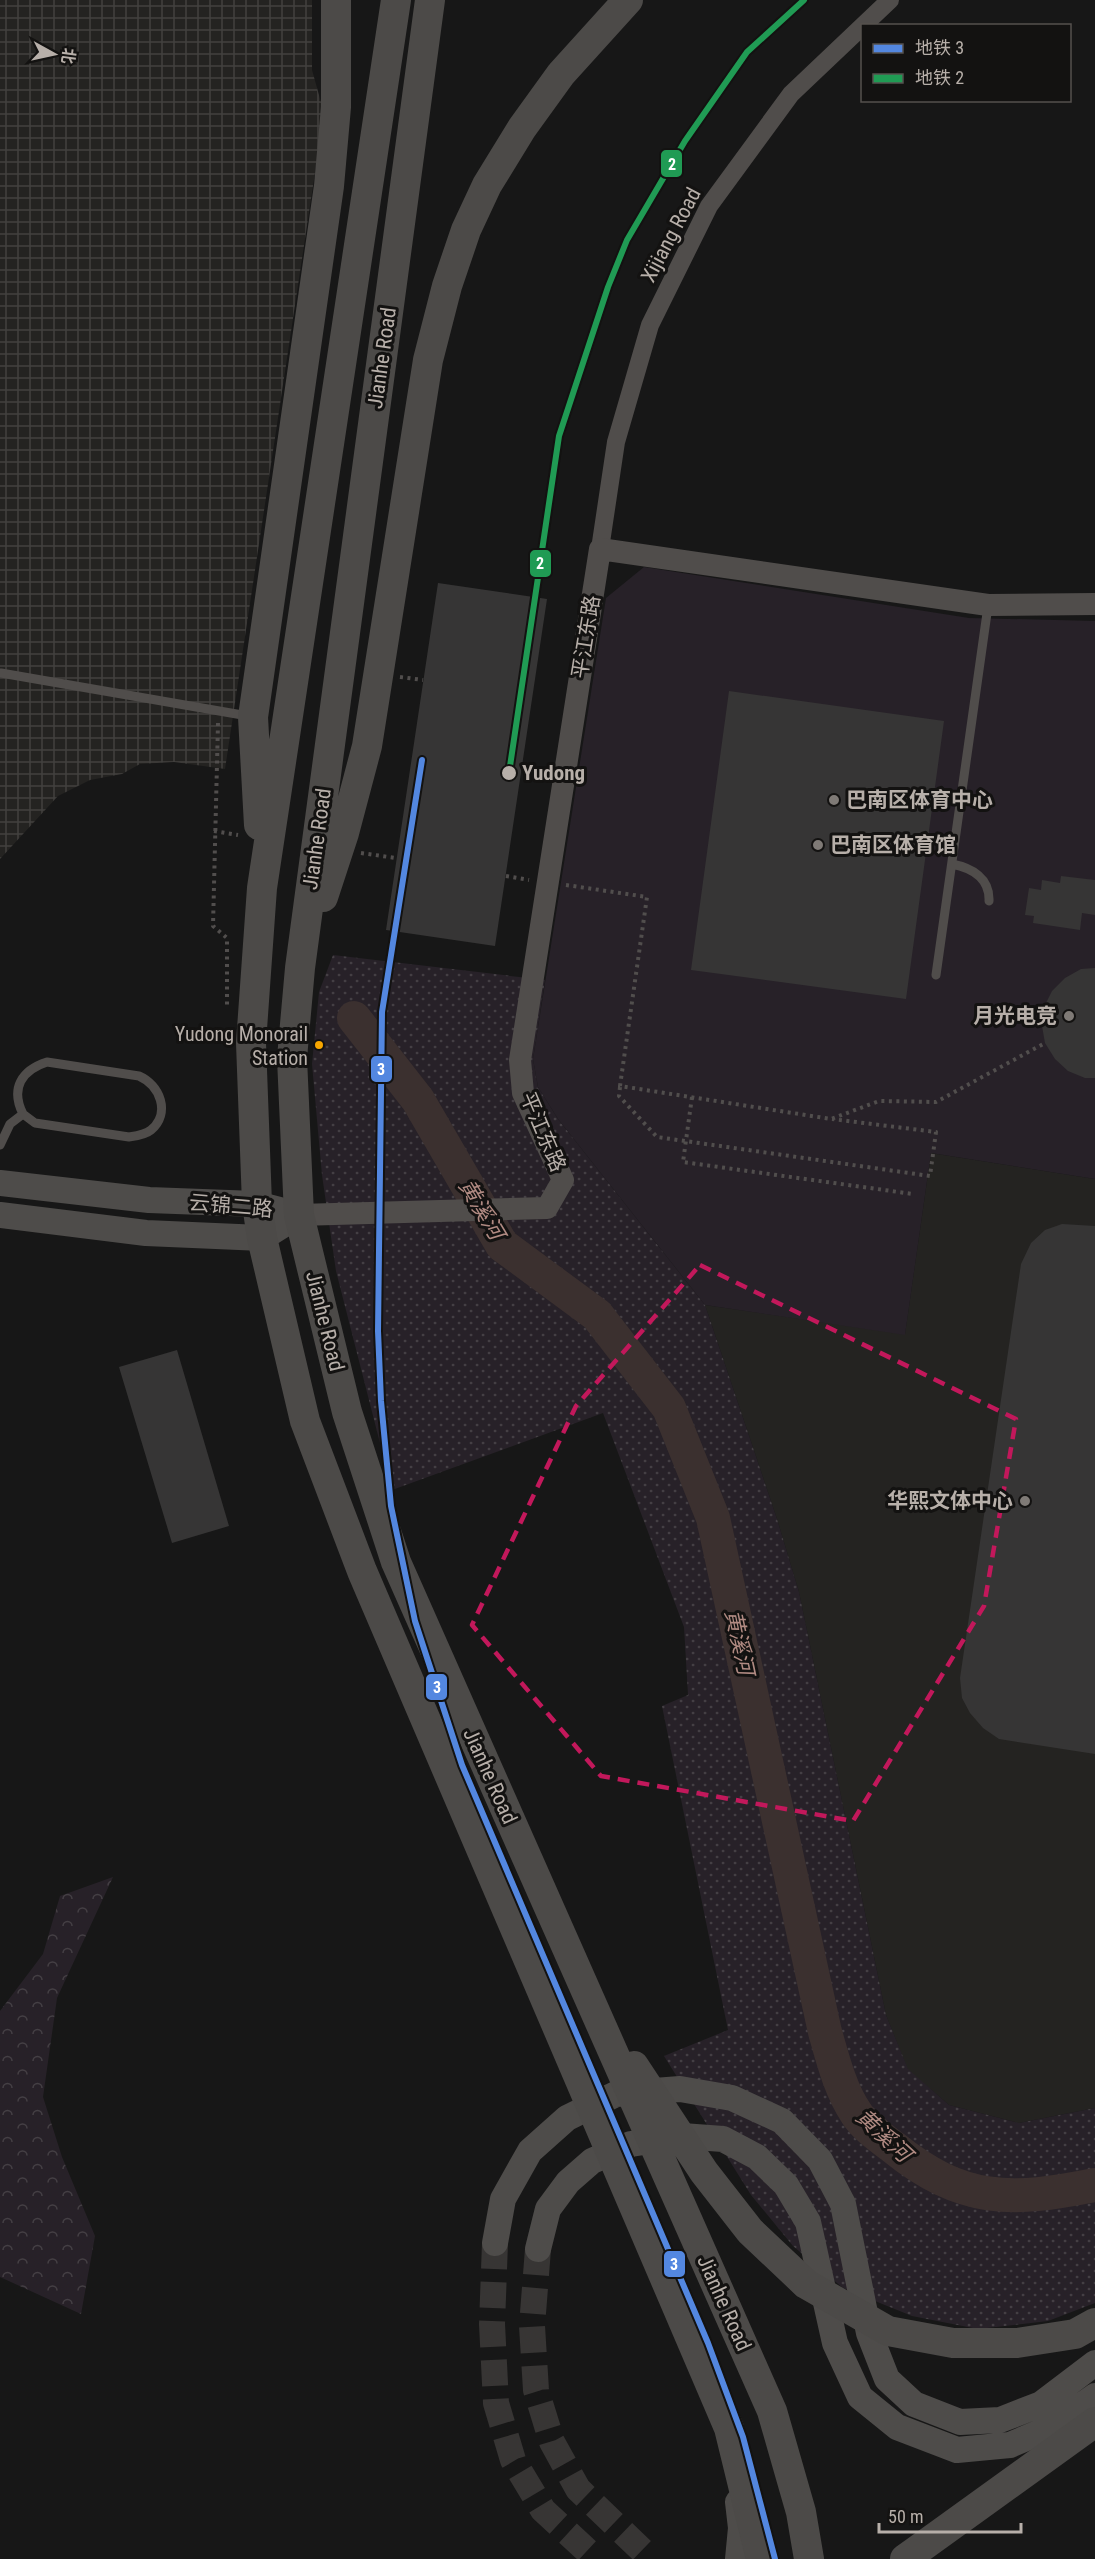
<svg xmlns="http://www.w3.org/2000/svg" width="1095" height="2559" viewBox="0 0 1095 2559" font-family="'Roboto Condensed','Noto Sans SC',sans-serif">
  <style>
    .built { fill: #242321 }
    .industrial { fill: url(#industrial-grid) }
    .grass { fill: url(#grass-dots) }
    .forest { fill: url(#forest-crowns) }
    .garden { fill: #272128 }
    .lines { fill: none; stroke-linecap: round; stroke-linejoin: round }
    .river { stroke: #3b302f; stroke-width: 34 }
    .building { fill: #363535 }
    .secondary-tunnel { stroke: #373534; stroke-width: 26; stroke-dasharray: 26 13; stroke-linecap: butt }
    .path { stroke: #514e4d; stroke-width: 4; stroke-dasharray: 3 4.5; stroke-linecap: butt }
    .service { stroke: #504d4b; stroke-width: 9 }
    .minor { stroke: #504d4b; stroke-width: 18 }
    .tertiary { stroke: #504d4b; stroke-width: 22 }
    .secondary { stroke: #4e4c4a; stroke-width: 26 }
    .trunk { stroke: #4c4a48; stroke-width: 30 }
    .metro-1-casing { stroke: #131211; stroke-width: 10 }
    .metro-2-casing { stroke: #131211; stroke-width: 10 }
    .metro-1 { stroke: #5387e0; stroke-width: 6 }
    .metro-2 { stroke: #209b54; stroke-width: 6 }
    .marked { fill: none; stroke: #c2185b; stroke-width: 4.5; stroke-dasharray: 12 8; stroke-linejoin: round }
    .stop-dot { fill: #b7afa9; stroke: #131211; stroke-width: 2 }
    .poi-dot { fill: #7f7a76; stroke: #131211; stroke-width: 2 }
    .bus-dot { fill: #f7a600; stroke: #131211; stroke-width: 2 }
    .labels { text-anchor: middle; stroke-width: 6; stroke-linejoin: round; paint-order: stroke }
    .bus-label { font-size: 20px; fill: #b7afa9; stroke: #131211; text-anchor: end }
    .street-label { font-size: 21px; fill: #b7afa9; stroke: #131211 }
    .stop-label { font-size: 21px; font-weight: bold; fill: #b7afa9; stroke: #131211; text-anchor: start }
    .poi-label { font-size: 21px; font-weight: bold; fill: #b7afa9; stroke: #131211; text-anchor: start }
    .water-label { font-size: 22px; font-style: italic; fill: #b08a82; stroke: #131211 }
    .line-badge { stroke: #131211; stroke-width: 2 }
    .badge-label { font-size: 16px; text-anchor: middle; font-weight: bold; fill: #fff }
  </style>
  <defs>
    <pattern id="industrial-grid" width="8" height="8" patternUnits="userSpaceOnUse" patternTransform="scale(1.5)"><rect width="8" height="8" fill="#242321"/><path d="M0 4h8M4 0v8" fill="none" stroke="#42403e"/></pattern>
    <pattern id="grass-dots" width="8" height="8" patternUnits="userSpaceOnUse" patternTransform="scale(1.5)"><rect width="8" height="8" fill="#272128"/><path d="M2 2h.1M6 6h.1" fill="none" stroke="#443f44" stroke-width="1.8" stroke-linecap="round"/></pattern>
    <pattern id="forest-crowns" width="20" height="18" patternUnits="userSpaceOnUse" patternTransform="scale(1.5)"><rect width="20" height="18" fill="#272128"/><path d="M2 6a3 3 0 1 1 6 0M12 15a3 3 0 1 1 6 0" fill="none" stroke="#443f44"/></pattern>
  </defs>
  <rect width="100%" height="100%" fill="#171717"/>
  <path class="built" d="M 931,1153 L 1095,1179 L 1095,2108 L 1019,2123 L 949,2105 L 908,2070 L 886,2015 L 799,1592 L 777,1519 L 705,1305 L 905,1334 Z"/>
  <path class="industrial" d="M 0,0 L 312,0 L 312,70 L 324,113 L 225,769 L 174,762 L 140,764 L 122,774 L 90,780 L 58,796 L 0,859 Z"/>
  <path class="grass" d="M 333,955 L 545,980 L 533,1059 L 538,1087 L 558,1119 L 705,1305 L 777,1519 L 799,1592 L 886,2015 L 908,2069 L 949,2105 L 1019,2123 L 1095,2108 L 1095,2303 L 1048,2321 L 978,2329 L 912,2316 L 843,2288 L 793,2246 L 751,2195 L 664,2056 L 728,2030 L 662,1706 L 688,1695 L 684,1627 L 603,1413 L 392,1490 L 336,1271 L 322,1175 L 312,1064 L 319,992 Z"/>
  <path class="forest" d="M 113,1877 L 57,1998 L 43,2097 L 62,2157 L 95,2236 L 81,2314 L 0,2277 L 0,2011 L 43,1954 L 60,1896 Z"/>
  <path class="garden" d="M 644,567 L 969,618 L 1095,621 L 1095,1179 L 931,1153 L 905,1335 L 705,1305 L 558,1119 L 538,1087 L 533,1059 L 606,598 Z"/>
  <g class="lines">
    <path class="river" d="M 354,1018 L 418,1100 L 502,1245 L 597,1315 L 669,1408 L 713,1518 L 825,2032 C 833,2060 840,2089 856,2113 C 864,2126 881,2138 893,2147 C 962,2203 1011,2202 1095,2185"/>
  </g>
  <path class="building" d="M 438,583 L 547,599 L 495,946 L 386,930 Z
    M 729,691 L 944,721 L 906,999 L 691,970 Z
    M 1061,876 L 1095,880 L 1095,915 L 1082,913 L 1080,930 L 1033,923 L 1034,916 L 1025,915 L 1029,888 L 1041,890 L 1042,880 L 1060,883 Z
    M 1095,968 L 1095,1078 L 1085,1078 L 1068,1071 L 1055,1059 L 1045,1043 L 1042,1026 L 1044,1007 L 1052,991 L 1065,978 L 1081,969 Z
    M 1062,1224 L 1095,1226 L 1095,1754 L 999,1739 L 983,1728 L 970,1713 L 962,1698 L 960,1678 L 1021,1264 L 1031,1243 L 1045,1230 Z
    M 177,1350 L 229,1526 L 172,1543 L 119,1367 Z"/>
  <g class="lines">
    <path class="secondary-tunnel" d="M 495,2243 L 492,2324 L 496,2403 L 513,2460 L 543,2510 L 596,2559
      M 538,2249 L 532,2326 L 536,2390 L 552,2442 L 578,2489 L 651,2559"/>
    <path class="path" d="M 400,677 L 423,680
      M 218,723 L 213,926 L 227,938 L 227,1005
      M 214,831 L 238,835
      M 361,853 L 396,858
      M 506,876 L 529,880
      M 566,885 L 647,897 L 620,1086 L 831,1119 L 879,1101 L 936,1102 L 1045,1043
      M 620,1087 L 619,1096 L 657,1137 L 930,1176 L 936,1132 L 832,1119
      M 692,1097 L 683,1162 L 913,1194"/>
    <path class="service" d="M 1,673 L 248,716
      M 952,864 C 972,868 990,878 989,901
      M 936,975 L 988,606
      M 47,1062 L 139,1076 C 160,1085 171,1113 151,1130 C 145,1135 136,1136 129,1137 L 35,1123 L 23,1114 C 10,1088 22,1070 47,1062 Z
      M 0,1145 L 10,1124 L 23,1114"/>
    <path class="minor" d="M 600,549 L 616,442 L 650,325 L 709,206 L 791,94 L 890,0"/>
    <path class="tertiary" d="M 299,1215 L 547,1208 L 563,1180 L 523,1093 L 520,1060 L 600,549 L 988,605 L 1095,604"/>
    <path class="secondary" d="M 0,1183 L 149,1200 L 257,1204 L 299,1215
      M 0,1215 L 146,1233 L 262,1238 L 299,1215
      M 495,2243 L 503,2199 L 530,2151 L 567,2118 L 616,2094 L 680,2089 L 732,2098 L 782,2121 L 820,2160 L 843,2204 L 869,2333 L 887,2379 L 914,2404 L 960,2422 L 1000,2420 L 1041,2404 L 1095,2363
      M 538,2249 L 548,2209 L 568,2182 L 592,2161 L 631,2144 L 682,2136 L 723,2139 L 757,2157 L 786,2185 L 808,2222 L 835,2343 L 860,2397 L 897,2427 L 957,2450 L 1010,2445 L 1050,2428 L 1095,2396
      M 738,2502 L 741,2528 L 738,2559"/>
    <path class="trunk" d="M 396,0 L 262,888 L 251,1043 L 257,1204 L 262,1238 L 305,1421 L 362,1571 L 729,2428 L 761,2559
      M 430,0 L 300,968 L 292,1058 L 299,1215 L 347,1412 L 396,1562 L 772,2411 L 801,2512 L 809,2559
      M 259,825 L 253,717 L 329,186 L 336,107 L 336,0
      M 323,897 L 344,833 L 367,746 L 428,360 L 447,286 L 466,230 L 487,185 L 522,128 L 561,74 L 628,0
      M 634,2066 L 704,2172 L 750,2231 L 806,2284 L 888,2331 L 953,2343 L 1017,2343 L 1075,2334 L 1095,2323
      M 905,2559 L 1095,2422"/>
    <defs>
      <path id="metro-1" d="M 422,760 L 382,1012 L 378,1331 L 381,1401 L 391,1506 L 415,1621 L 462,1765 L 708,2343 L 743,2437 L 775,2559"/>
      <path id="metro-2" d="M 509,773 L 559,436 L 608,287 L 627,240 L 685,141 L 747,52 L 804,0"/>
    </defs>
    <use href="#metro-1" class="metro-1-casing"/>
    <use href="#metro-2" class="metro-2-casing"/>
    <use href="#metro-1" class="metro-1"/>
    <use href="#metro-2" class="metro-2"/>
  </g>
  <path class="marked" d="M 700,1265 L 1016,1419 L 984,1606 L 853,1821 L 601,1776 L 472,1625 L 576,1406 Z"/>
  <circle class="stop-dot" cx="509" cy="773" r="8"/>
  <g class="poi-dot">
    <circle cx="834" cy="800" r="6"/>
    <circle cx="818" cy="845" r="6"/>
    <circle cx="1069" cy="1016" r="6"/>
    <circle cx="1025" cy="1501" r="6"/>
  </g>
  <circle class="bus-dot" cx="319" cy="1045" r="5"/>
  <g class="labels">
    <g class="bus-label">
      <text x="308" y="1041">Yudong Monorail<tspan x="308" dy="24">Station</tspan></text>
    </g>
    <g class="street-label">
      <text transform="translate(671 235) rotate(-62)" y="7">Xijiang Road</text>
      <text transform="translate(382 358) rotate(-82)" y="7">Jianhe Road</text>
      <text transform="translate(586 637) rotate(-81)" y="7">平江东路</text>
      <text transform="translate(317 839) rotate(-82)" y="7">Jianhe Road</text>
      <text transform="translate(543 1132) rotate(67)" y="7">平江东路</text>
      <text transform="translate(231 1206) rotate(5)" y="7">云锦二路</text>
      <text transform="translate(325 1321) rotate(76)" y="7">Jianhe Road</text>
      <text transform="translate(490 1776) rotate(66)" y="7">Jianhe Road</text>
      <text transform="translate(724 2303) rotate(66)" y="7">Jianhe Road</text>
    </g>
    <g class="stop-label">
      <text x="522" y="780">Yudong</text>
    </g>
    <g class="poi-label">
      <text x="846" y="807">巴南区体育中心</text>
      <text x="830" y="852">巴南区体育馆</text>
      <text x="1057" y="1023" text-anchor="end">月光电竞</text>
      <text x="1013" y="1508" text-anchor="end">华熙文体中心</text>
    </g>
    <g class="water-label">
      <text transform="translate(482 1209) rotate(59)" y="8">黄溪河</text>
      <text transform="translate(740 1642) rotate(78)" y="8">黄溪河</text>
      <text transform="translate(884 2135) rotate(43)" y="8">黄溪河</text>
    </g>
  </g>
  <g class="line-badge">
    <rect x="660" y="149" width="23" height="29" rx="6" fill="#209b54"/>
    <rect x="529" y="549" width="23" height="29" rx="6" fill="#209b54"/>
    <rect x="370" y="1055" width="23" height="28" rx="6" fill="#5387e0"/>
    <rect x="425" y="1673" width="23" height="28" rx="6" fill="#5387e0"/>
    <rect x="663" y="2250" width="23" height="28" rx="6" fill="#5387e0"/>
  </g>
  <g class="badge-label">
    <text x="672" y="170">2</text>
    <text x="540" y="569">2</text>
    <text x="381" y="1075">3</text>
    <text x="437" y="1693">3</text>
    <text x="674" y="2270">3</text>
  </g>
  <rect x="861" y="24" width="210" height="78" fill="#131211" stroke="#55514e" stroke-width="1.5"/>
  <rect x="873" y="44" width="30" height="9" fill="#5387e0" stroke="#55514e" stroke-width="1.5"/>
  <text x="915" y="54" font-size="18" fill="#b7afa9">地铁 3</text>
  <rect x="873" y="74" width="30" height="9" fill="#209b54" stroke="#55514e" stroke-width="1.5"/>
  <text x="915" y="84" font-size="18" fill="#b7afa9">地铁 2</text>
  <g transform="translate(54 54) rotate(98)" stroke="#131211" stroke-width="4.5" paint-order="stroke">
  <path d="M0-4.5L10 22L0 15L-10 22Z" fill="#b7afa9"/>
  <text y="-9" font-size="16" font-weight="bold" text-anchor="middle" fill="#b7afa9">北</text>
  </g>
  <path d="M879 2523v9h142v-9" fill="none" stroke="#b7afa9" stroke-width="3"/>
  <text x="888" y="2523" font-size="18" fill="#b7afa9" stroke="#131211" stroke-width="4.5" paint-order="stroke">50 m</text>
</svg>
